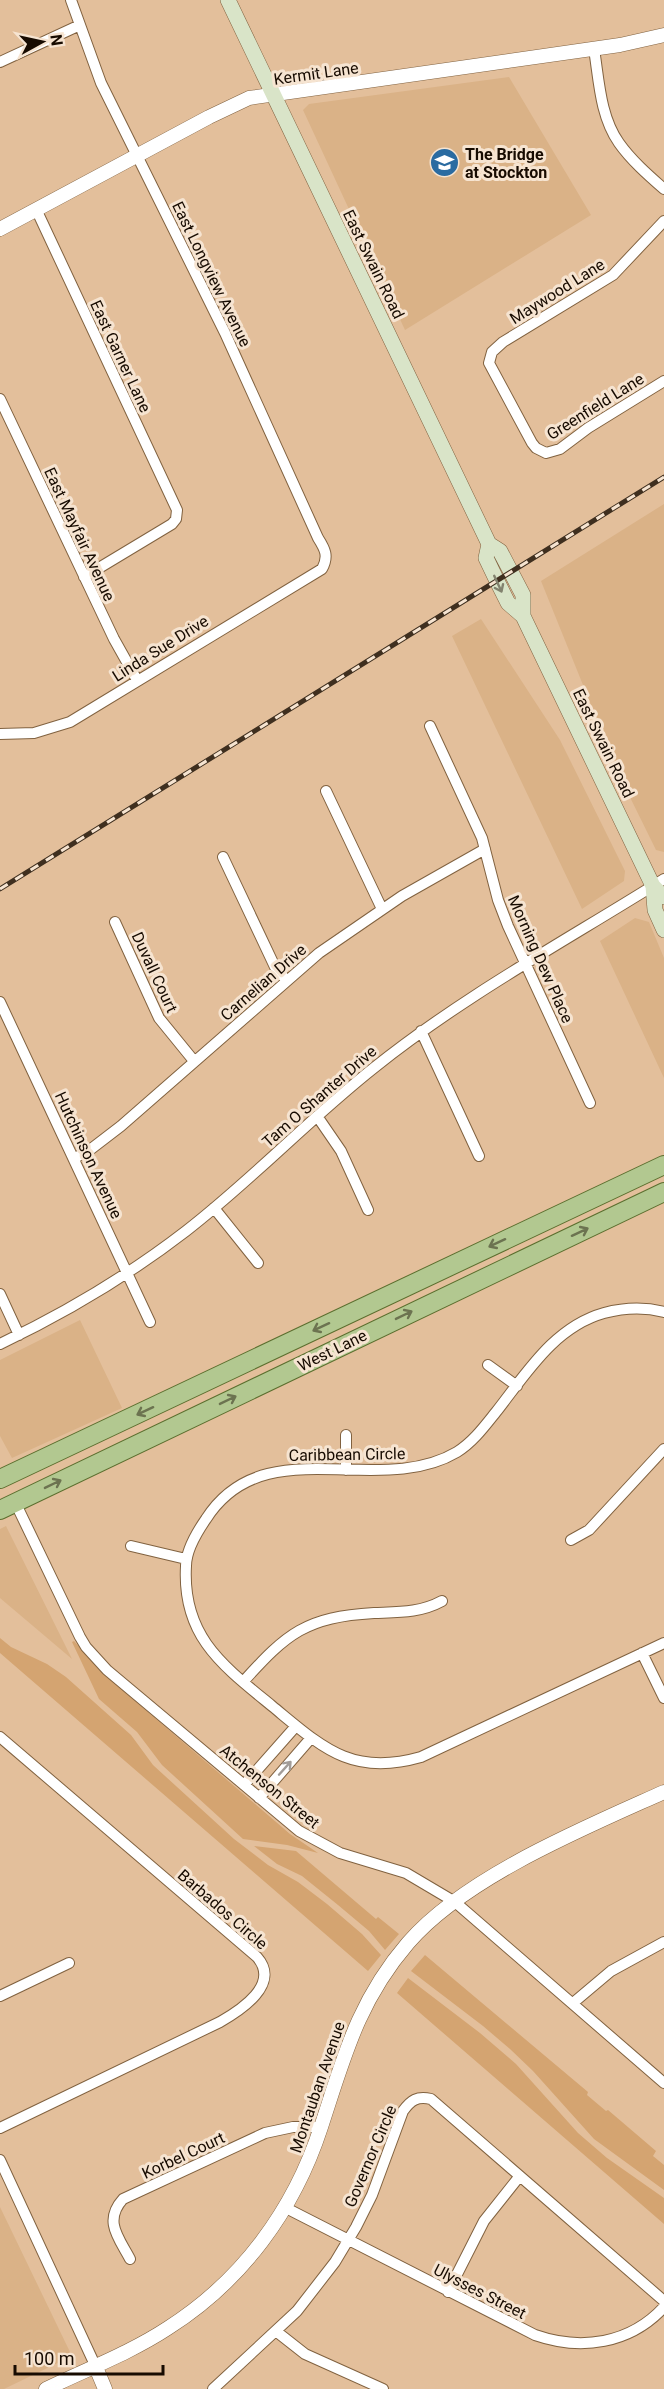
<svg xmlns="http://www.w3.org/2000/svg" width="664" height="2389" viewBox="0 0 664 2389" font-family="Roboto,sans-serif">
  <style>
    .built { fill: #dab287 }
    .green { fill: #d4a471 }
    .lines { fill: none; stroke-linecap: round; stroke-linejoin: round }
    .minor-casing { stroke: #816240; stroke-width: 12 }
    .tertiary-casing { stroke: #816240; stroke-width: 15 }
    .secondary-casing { stroke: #816240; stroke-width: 16 }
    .primary-casing { stroke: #5b6e2e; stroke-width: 20 }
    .minor { stroke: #fff; stroke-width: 10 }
    .tertiary { stroke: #fff; stroke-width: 14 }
    .secondary { stroke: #d9e4c8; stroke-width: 15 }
    .primary { stroke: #b2c890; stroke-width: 18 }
    .rail-casing { stroke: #3f2f1f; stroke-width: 5 }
    .rail { stroke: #f6e4d1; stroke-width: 3; stroke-dasharray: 9; stroke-linecap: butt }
    .oneway { stroke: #82826e }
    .oneway2 { stroke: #6c7350 }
    .oneway3 { stroke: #a29d99 }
    .labels { text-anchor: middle; stroke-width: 6; stroke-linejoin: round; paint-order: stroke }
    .street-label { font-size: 16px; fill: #170b01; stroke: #f6e4d1 }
    .poi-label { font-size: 16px; font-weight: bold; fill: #170b01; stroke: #f6e4d1; text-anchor: start }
  </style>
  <rect width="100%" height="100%" fill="#e3bf9b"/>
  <path class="built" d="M 509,77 L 591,215 L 405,330 L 303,110 L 309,104 Z
    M 664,504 L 664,852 L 656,850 L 621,779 L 541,581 Z
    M 481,619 L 560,740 L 625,871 L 624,881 L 582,909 L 452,636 Z
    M 635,918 L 649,922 L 664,958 L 664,1078 L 600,941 Z
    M 80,1320 L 122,1408 L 12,1458 L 0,1436 L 0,1360 Z
    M 6,1526 L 72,1659 L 0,1598 L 0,1529 Z
    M 0,2207 L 70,2352 L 68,2358 L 4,2389 L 0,2389 Z"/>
  <path class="green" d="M 0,1638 L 11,1647 L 47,1664 L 66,1677 L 131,1735 L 153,1765 L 234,1839 L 268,1865 L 298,1882 L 327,1904 L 362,1934 L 381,1955 L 368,1971 L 0,1653 Z
    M 74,1641 L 106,1676 L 290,1834 L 318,1853 L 287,1845 L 243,1839 L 162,1765 L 137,1732 L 99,1699 L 72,1642 Z
    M 254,1846 L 296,1851 L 376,1919 L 378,1917 L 399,1934 L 385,1950 L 369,1931 L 338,1905 L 302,1876 L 277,1864 Z
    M 425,1955 L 588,2092 L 587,2095 L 606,2111 L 608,2110 L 656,2151 L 653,2156 L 664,2165 L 664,2190 L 594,2139 L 533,2071 L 510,2049 L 483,2026 L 411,1971 Z
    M 408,1978 L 480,2033 L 516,2064 L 578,2133 L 607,2158 L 664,2198 L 664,2224 L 397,1993 Z"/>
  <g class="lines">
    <defs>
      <path id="minor" d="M 594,49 C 599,80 600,116 619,143 C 631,160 648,175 664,189
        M 0,62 L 80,25
        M 36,209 L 177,510 L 176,519 L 172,524 L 84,577
        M 664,221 L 613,275 L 503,342 L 492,352 L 489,363 L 532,443 L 536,448 L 546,453 L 560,449 L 588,428 L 664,381
        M 0,399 L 114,639 L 137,680
        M 430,726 L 482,838 L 498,900 L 508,926 L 590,1103
        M 0,734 L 34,733 L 70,722 L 322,569 C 329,556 325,549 318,538 L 225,333 L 101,83 L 71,0
        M 326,791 L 382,909
        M 223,857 L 275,967 L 286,980
        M 115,922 L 159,1018 L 194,1061
        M 0,1002 L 150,1322
        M 421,1031 L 479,1156
        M 317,1116 L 341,1151 L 368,1210
        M 75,1158 L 91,1149 L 121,1126 L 319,953 L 402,896 L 485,849
        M 214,1208 L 258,1263
        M 0,1294 L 19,1335
        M 664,1312 C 645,1307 623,1308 604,1313 C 554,1327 526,1374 496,1412 C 484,1427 473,1442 457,1452 C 378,1499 264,1428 206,1519 C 197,1532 186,1550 186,1566 C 182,1636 222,1665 272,1706 C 322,1747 351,1777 421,1757 L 664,1643
        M 0,1344 C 65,1313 129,1275 186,1231 C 252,1180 309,1119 375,1067 C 465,995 567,940 664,879
        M 488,1365 L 517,1386
        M 346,1470 L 346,1435
        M 15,1502 L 80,1637 L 86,1647 L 107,1670 L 299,1831 L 340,1853 L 406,1873 L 455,1902 L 664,2083
        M 571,1540 L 589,1530 L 664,1449
        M 131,1546 L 186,1559
        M 642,1653 L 664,1698
        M 243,1682 C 287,1633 306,1617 374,1613 C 398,1612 420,1613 442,1601
        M 0,1737 L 257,1957 C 281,1984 241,2010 220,2022 L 0,2128
        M 244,1785 L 296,1726
        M 259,1798 L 311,1738
        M 0,1996 L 69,1963
        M 573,2003 L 611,1971 L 664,1942
        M 0,2160 L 95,2365
        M 286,2208 L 535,2335 C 581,2351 630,2344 664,2307
        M 130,2259 C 119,2238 103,2221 123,2199 L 265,2133 L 293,2127 L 321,2127
        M 448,2292 L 484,2221 L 519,2177
        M 277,2332 L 305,2354 L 383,2389
        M 213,2389 L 297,2311 L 335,2262 L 356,2227 L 372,2195 L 403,2111 C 411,2100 417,2096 431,2099 L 664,2301"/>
      <path id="tertiary" d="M 0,229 L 209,117 L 249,98 L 620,45 L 664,35
        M 95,2365 L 105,2389
        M 46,2389 C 87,2369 130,2353 168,2328 C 242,2281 294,2210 321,2127 C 344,2057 358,2001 408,1943 C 465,1877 584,1828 664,1792"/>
      <path id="secondary" d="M 228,0 L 489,544 L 500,551 L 523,595 L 523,616 L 653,886 L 664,897
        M 489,544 L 486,558 L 497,581 L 508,603 L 523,616
        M 653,886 L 655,910 L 664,930"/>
      <path id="primary" d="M 0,1479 L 664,1165
        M 0,1510 L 664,1192"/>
    </defs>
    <use href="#minor" class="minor-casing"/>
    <use href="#tertiary" class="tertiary-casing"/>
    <use href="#secondary" class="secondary-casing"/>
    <use href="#primary" class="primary-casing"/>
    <use href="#minor" class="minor"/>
    <use href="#tertiary" class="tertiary"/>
    <use href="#secondary" class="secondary"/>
    <use href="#primary" class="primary"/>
    <defs>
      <path id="rail" d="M 0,889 L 664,477"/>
    </defs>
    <use href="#rail" class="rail-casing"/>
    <use href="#rail" class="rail"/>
  </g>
  <defs><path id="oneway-shaft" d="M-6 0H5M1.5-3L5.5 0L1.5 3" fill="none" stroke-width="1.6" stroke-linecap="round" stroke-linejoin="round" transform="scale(1.5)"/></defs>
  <use class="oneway" href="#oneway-shaft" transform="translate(498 584) rotate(65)"/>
  <g class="oneway2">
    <use href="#oneway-shaft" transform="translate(580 1232) rotate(-25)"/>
    <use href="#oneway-shaft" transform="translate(497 1243) rotate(155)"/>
    <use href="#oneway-shaft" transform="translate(404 1315) rotate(-26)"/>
    <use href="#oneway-shaft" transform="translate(321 1327) rotate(155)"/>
    <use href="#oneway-shaft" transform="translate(228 1400) rotate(-26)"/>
    <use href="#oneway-shaft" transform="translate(145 1411) rotate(155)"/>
    <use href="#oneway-shaft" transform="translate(53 1484) rotate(-26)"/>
  </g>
  <use class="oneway3" href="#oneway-shaft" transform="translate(285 1768) rotate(-48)"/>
  <defs>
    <symbol id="school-disc" viewBox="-11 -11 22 22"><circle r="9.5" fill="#2a6ba1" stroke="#f6e4d1"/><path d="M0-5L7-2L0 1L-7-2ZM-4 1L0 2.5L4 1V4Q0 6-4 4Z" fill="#fff"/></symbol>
  </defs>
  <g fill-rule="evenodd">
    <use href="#school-disc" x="428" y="146" width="33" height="33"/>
  </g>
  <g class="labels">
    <g class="street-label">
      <text transform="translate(316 73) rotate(-8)" y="6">Kermit Lane</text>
      <text transform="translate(374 264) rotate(64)" y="6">East Swain Road</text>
      <text transform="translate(212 274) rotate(64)" y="6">East Longview Avenue</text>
      <text transform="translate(557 291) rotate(-32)" y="6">Maywood Lane</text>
      <text transform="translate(121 356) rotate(65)" y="6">East Garner Lane</text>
      <text transform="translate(595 406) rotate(-32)" y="6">Greenfield Lane</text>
      <text transform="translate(80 534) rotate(65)" y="6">East Mayfair Avenue</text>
      <text transform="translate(160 648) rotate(-32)" y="6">Linda Sue Drive</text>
      <text transform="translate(604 743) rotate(64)" y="6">East Swain Road</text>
      <text transform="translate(541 959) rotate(66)" y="6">Morning Dew Place</text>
      <text transform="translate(155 972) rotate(65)" y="6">Duvall Court</text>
      <text transform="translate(263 982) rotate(-41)" y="6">Carnelian Drive</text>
      <text transform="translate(319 1096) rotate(-41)" y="6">Tam O Shanter Drive</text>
      <text transform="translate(89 1155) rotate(65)" y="6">Hutchinson Avenue</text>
      <text transform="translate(332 1350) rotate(-26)" y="6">West Lane</text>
      <text transform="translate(347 1454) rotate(-1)" y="6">Caribbean Circle</text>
      <text transform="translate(270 1786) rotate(39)" y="6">Atchenson Street</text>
      <text transform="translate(223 1909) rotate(41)" y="6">Barbados Circle</text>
      <text transform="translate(317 2087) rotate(-71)" y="6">Montauban Avenue</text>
      <text transform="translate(183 2155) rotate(-25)" y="6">Korbel Court</text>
      <text transform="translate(370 2156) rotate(-67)" y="6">Governor Circle</text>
      <text transform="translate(480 2291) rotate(27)" y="6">Ulysses Street</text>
    </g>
    <g class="poi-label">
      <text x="465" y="160">The Bridge<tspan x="465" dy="18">at Stockton</tspan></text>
    </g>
  </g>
  <g transform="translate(42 42) rotate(82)" stroke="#f6e4d1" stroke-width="4.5" paint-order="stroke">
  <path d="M0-4.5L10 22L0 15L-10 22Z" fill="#170b01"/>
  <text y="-9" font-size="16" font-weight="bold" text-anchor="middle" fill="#170b01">N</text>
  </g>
  <path d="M15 2365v9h148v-9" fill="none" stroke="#170b01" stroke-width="3"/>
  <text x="24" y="2365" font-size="18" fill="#170b01" stroke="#f6e4d1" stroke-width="4.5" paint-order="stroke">100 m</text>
</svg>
